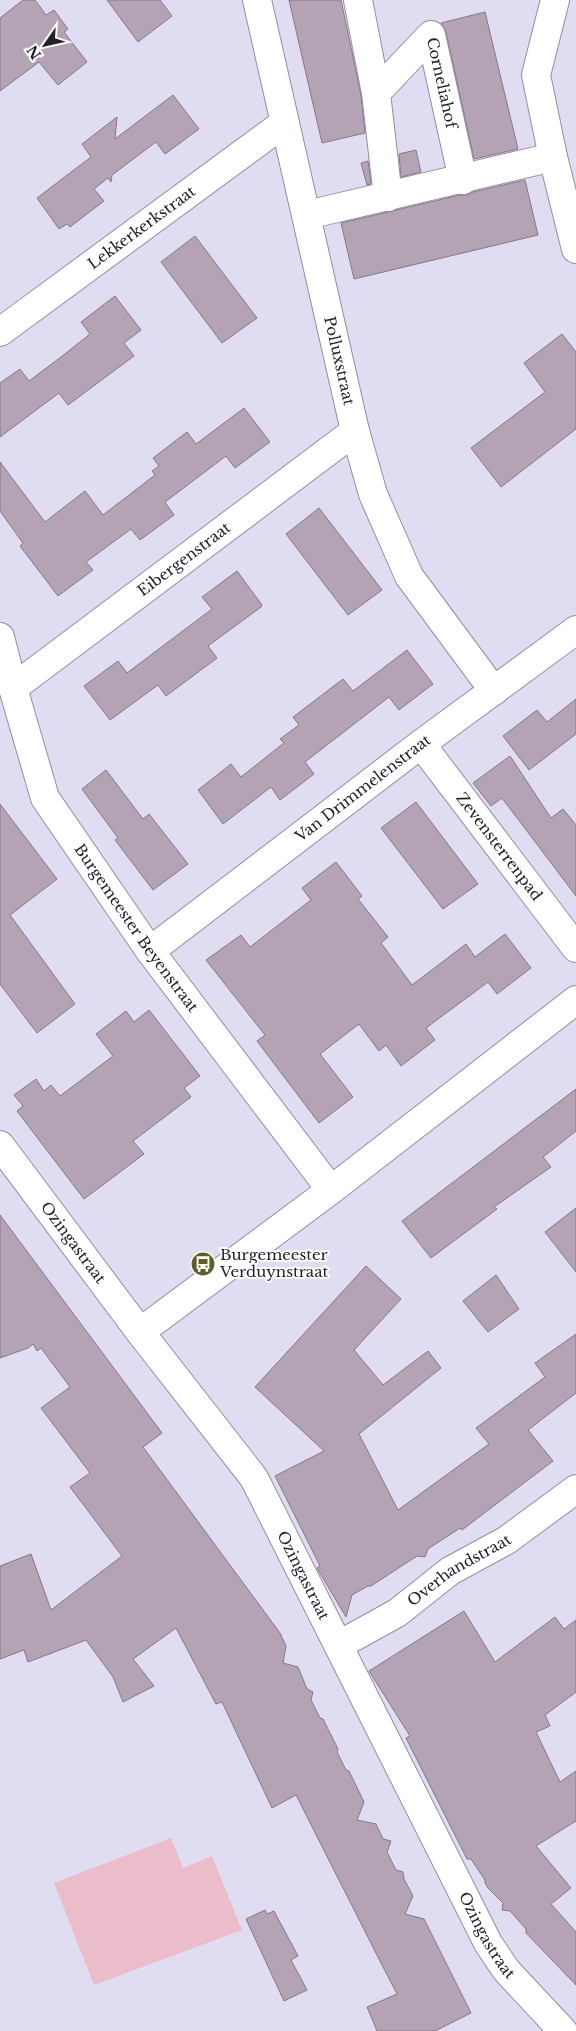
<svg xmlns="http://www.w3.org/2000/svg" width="576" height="2031" viewBox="0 0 576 2031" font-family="'Libre Baskerville',serif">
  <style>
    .green { fill: #ebbdca }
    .building { fill: #b4a3b4; stroke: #877787 }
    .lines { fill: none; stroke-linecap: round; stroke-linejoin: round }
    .minor-casing { stroke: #918ea2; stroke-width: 30 }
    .minor { stroke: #fff; stroke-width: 28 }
    .labels { text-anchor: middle; stroke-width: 4; stroke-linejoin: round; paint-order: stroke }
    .street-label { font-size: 15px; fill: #23222a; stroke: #fff }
    .poi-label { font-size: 15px; fill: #23222a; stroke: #fff; text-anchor: start }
  </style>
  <rect width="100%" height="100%" fill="#e0ddf3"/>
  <path class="green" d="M 171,1838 L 183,1868 L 212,1856 L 242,1930 L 94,1985 L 54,1883 Z"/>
  <path class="building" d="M 23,0 L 35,0 L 46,15 L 54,10 L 68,29 L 64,32 L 87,62 L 58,85 L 39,62 L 0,91 L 0,18 Z
    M 107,0 L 160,0 L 172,16 L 138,42 Z
    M 289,0 L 341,0 L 361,95 L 365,133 L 322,143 Z
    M 485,12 L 518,149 L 474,159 L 446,32 L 441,23 Z
    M 173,95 L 199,129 L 165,154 L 156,142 L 112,175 L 111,182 L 108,178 L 94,189 L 104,201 L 70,227 L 67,224 L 59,229 L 37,198 L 91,157 L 82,144 L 117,117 L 115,139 Z
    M 416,150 L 421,172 L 401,177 L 399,154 Z
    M 368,161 L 371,184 L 367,185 L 361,163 Z
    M 525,180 L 538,235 L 354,279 L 341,223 L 460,195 L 467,195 L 473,192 Z
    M 195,236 L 257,318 L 222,343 L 161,262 Z
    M 115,296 L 141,330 L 124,343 L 134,356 L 68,405 L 59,393 L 0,437 L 0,383 L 20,369 L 29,381 L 61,357 L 90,334 L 81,322 Z
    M 562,334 L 576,352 L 576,429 L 501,487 L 471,448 L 545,392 L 524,363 Z
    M 244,408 L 270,442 L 235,468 L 226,456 L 165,502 L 174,515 L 140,540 L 131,529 L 86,562 L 93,570 L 58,596 L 20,546 L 23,543 L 0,511 L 0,462 L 45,522 L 85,491 L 103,515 L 155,475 L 152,471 L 159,466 L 153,458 L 187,432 L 196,444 Z
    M 319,508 L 382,590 L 348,615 L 286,534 Z
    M 237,571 L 262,605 L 261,607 L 208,646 L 217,658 L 166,696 L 158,685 L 110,720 L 84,686 L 118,661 L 127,673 L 212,609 L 202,597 Z
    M 407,650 L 433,684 L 399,710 L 389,697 L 305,762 L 314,774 L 280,800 L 271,787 L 223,824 L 198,790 L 231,764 L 241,777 L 284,743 L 280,739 L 299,725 L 293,717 L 343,679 L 353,691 Z
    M 576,699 L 576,734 L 529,770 L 503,736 L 537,710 L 547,722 Z
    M 510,756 L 551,818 L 563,809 L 576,825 L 576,896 L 502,798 L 491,806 L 473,783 Z
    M 106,770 L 143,819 L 149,814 L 188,864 L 153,890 L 115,840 L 118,838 L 82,789 Z
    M 416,802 L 478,884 L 443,909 L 381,828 Z
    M 0,804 L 57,879 L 10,915 L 75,1004 L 37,1033 L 0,984 Z
    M 336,862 L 362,896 L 358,899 L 388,937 L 381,943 L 412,985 L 466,944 L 475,957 L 505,934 L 531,968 L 497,994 L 488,982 L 426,1028 L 435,1040 L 401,1066 L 386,1045 L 379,1051 L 359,1024 L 320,1054 L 353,1097 L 319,1123 L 257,1041 L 265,1035 L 206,960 L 241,935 L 250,947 L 281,923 L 311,900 L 302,888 Z
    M 149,1010 L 200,1076 L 184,1088 L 191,1097 L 133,1141 L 144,1154 L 84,1199 L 17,1111 L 23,1106 L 14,1095 L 36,1079 L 44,1091 L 51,1085 L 60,1096 L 113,1056 L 96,1034 L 126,1011 L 134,1022 Z
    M 576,1089 L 576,1131 L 543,1157 L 551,1167 L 494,1207 L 497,1209 L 431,1258 L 402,1221 Z
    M 576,1208 L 576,1272 L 545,1232 Z
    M 0,1215 L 162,1433 L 143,1447 L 280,1633 L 286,1646 L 283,1663 L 298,1667 L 307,1689 L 313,1692 L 311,1700 L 320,1718 L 323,1719 L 338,1749 L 337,1752 L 346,1770 L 349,1771 L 364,1802 L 357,1820 L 376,1824 L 383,1839 L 391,1841 L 387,1852 L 396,1870 L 403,1872 L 404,1879 L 413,1896 L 405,1914 L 424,1919 L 471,2013 L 435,2031 L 377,2031 L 367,2007 L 397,1994 L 382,1965 L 296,1795 L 272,1808 L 222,1702 L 216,1704 L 176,1628 L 133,1659 L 154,1686 L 123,1702 L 113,1677 L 86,1640 L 28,1662 L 24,1650 L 0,1659 L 0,1566 L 31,1554 L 51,1610 L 122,1556 L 70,1487 L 90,1473 L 41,1408 L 70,1387 L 41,1348 L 37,1351 L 33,1344 L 28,1348 L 0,1358 Z
    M 366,1266 L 401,1299 L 354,1350 L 383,1385 L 428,1351 L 441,1368 L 359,1434 L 398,1510 L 489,1444 L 476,1428 L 545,1377 L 535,1363 L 576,1334 L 576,1393 L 528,1430 L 553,1461 L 462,1530 L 460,1528 L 428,1549 L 425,1557 L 417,1556 L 371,1586 L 368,1586 L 352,1595 L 346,1617 L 317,1568 L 320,1566 L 275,1476 L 324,1451 L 255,1387 Z
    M 496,1275 L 519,1309 L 488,1332 L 463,1301 Z
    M 464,1611 L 495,1662 L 555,1617 L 564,1629 L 576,1620 L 576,1692 L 545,1715 L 550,1726 L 536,1732 L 560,1782 L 576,1771 L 576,1821 L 536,1846 L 571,1888 L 551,1904 L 576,1932 L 576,1985 L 526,1933 L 526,1929 L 510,1911 L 502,1910 L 503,1903 L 488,1888 L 485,1883 L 485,1880 L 471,1859 L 467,1859 L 406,1738 L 410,1736 L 369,1671 Z
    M 265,1910 L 267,1914 L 274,1911 L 298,1956 L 291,1960 L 307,1990 L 284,2001 L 246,1919 Z"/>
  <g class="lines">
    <defs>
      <g id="minor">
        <path id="s1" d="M 257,0 L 355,431 L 373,494 L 409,576 L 494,691"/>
        <path d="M 358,0 L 376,93 L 388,197"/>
        <path d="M 555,0 L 536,75 L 553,157 L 576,249"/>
        <path id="s2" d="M 376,93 L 431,35 L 463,180"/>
        <path d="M 307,215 L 553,157"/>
        <path id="s3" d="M 0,332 L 284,123"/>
        <path id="s4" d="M 0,637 L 13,688 L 45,798 L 150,951 L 331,1190"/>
        <path id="s5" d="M 13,688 L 355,431"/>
        <path id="s6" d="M 421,744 L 576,948"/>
        <path id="s7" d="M 150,951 L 421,744 L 576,630"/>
        <path id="s8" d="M 0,1145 L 140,1332 L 254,1478 L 488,1943 L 506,1970 L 563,2031"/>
        <path d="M 140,1332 L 331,1190 L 576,1000"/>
        <path id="s9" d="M 339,1645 L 397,1613 L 450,1571 L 507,1540 L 576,1489"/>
      </g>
    </defs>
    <use href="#minor" class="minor-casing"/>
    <use href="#minor" class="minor"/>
  </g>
  <defs>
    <symbol id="bus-disc" viewBox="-11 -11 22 22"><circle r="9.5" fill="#625c28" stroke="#fff"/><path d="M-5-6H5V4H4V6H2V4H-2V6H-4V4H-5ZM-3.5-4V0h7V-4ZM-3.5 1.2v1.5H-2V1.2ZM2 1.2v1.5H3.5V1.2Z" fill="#fff"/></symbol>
  </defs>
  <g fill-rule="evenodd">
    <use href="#bus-disc" x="189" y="1250" width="28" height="28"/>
  </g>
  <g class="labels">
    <g class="street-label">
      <text dy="5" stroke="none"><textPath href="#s2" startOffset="129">Corneliahof</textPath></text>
      <text dy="5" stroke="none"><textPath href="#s3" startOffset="176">Lekkerkerkstraat</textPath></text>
      <text dy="5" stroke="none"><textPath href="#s1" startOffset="370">Polluxstraat</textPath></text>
      <text dy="5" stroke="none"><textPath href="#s5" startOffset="214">Eibergenstraat</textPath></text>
      <text dy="5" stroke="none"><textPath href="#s7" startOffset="268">Van Drimmelenstraat</textPath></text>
      <text dy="5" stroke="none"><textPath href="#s6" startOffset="129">Zevensterrenpad</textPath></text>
      <text dy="5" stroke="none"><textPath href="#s4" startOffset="326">Burgemeester Beyenstraat</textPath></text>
      <text dy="5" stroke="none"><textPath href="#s8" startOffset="122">Ozingastraat</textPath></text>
      <text dy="5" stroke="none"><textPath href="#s9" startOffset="142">Overhandstraat</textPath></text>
      <text dy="5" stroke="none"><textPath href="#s8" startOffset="528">Ozingastraat</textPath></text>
      <text dy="5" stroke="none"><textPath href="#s8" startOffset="932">Ozingastraat</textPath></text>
    </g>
    <g class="poi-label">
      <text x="220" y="1260">Burgemeester<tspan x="220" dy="17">Verduynstraat</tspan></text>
    </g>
  </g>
  <g transform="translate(45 45) rotate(236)" stroke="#ffffff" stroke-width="4" paint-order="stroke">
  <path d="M0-4L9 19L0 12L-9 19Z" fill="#23222a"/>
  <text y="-8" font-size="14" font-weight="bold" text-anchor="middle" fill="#23222a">N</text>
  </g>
</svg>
